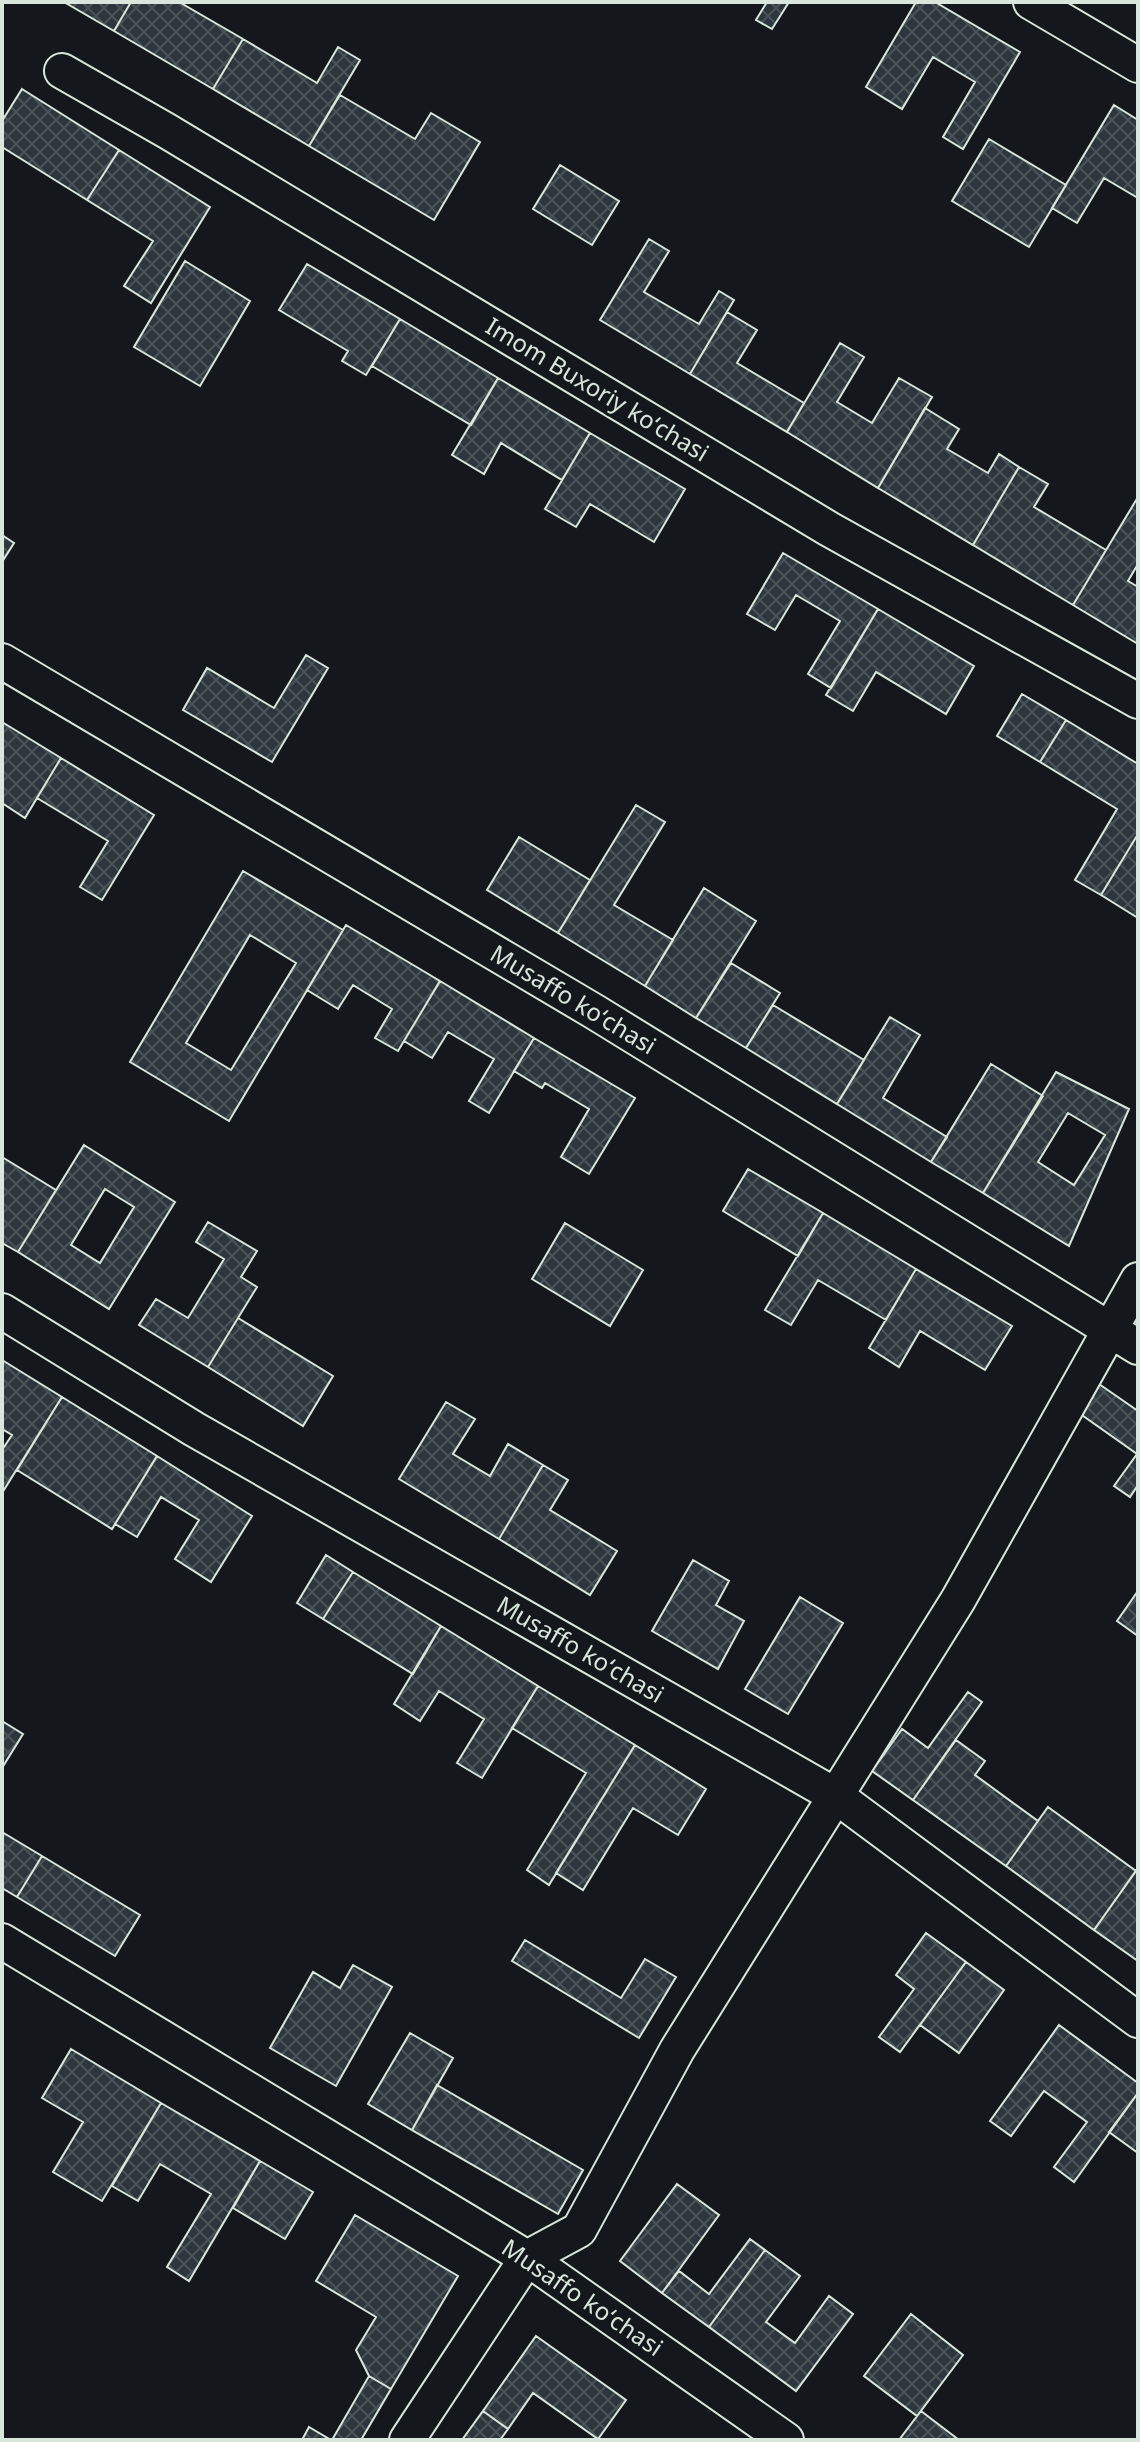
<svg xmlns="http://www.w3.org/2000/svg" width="1140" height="2442" viewBox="0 0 1140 2442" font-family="'Noto Sans',sans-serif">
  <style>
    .building { fill: url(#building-cross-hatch); stroke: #d8e6dc; stroke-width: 2; fill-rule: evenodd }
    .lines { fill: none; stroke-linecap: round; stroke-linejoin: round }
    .street-casing { stroke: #d8e6dc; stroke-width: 38 }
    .street { stroke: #14181c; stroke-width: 34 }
    .labels { text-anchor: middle; stroke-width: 6; stroke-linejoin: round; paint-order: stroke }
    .street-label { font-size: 24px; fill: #d8e6dc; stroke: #14181c }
  </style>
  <defs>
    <pattern id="building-cross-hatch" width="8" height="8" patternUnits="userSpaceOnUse" patternTransform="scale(2)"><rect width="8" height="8" fill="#2c363c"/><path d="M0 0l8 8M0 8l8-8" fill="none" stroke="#4a5358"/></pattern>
  </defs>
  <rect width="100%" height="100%" fill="#14181c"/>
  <path class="building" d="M 64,2 L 131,2 L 114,31 Z
    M 131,2 L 179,2 L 243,39 L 213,89 L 114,31 Z
    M 767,2 L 789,2 L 772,29 L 756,20 Z
    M 916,2 L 935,2 L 1020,52 L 963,149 L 943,137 L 975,82 L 933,57 L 902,109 L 866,87 Z
    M 243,39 L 317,83 L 338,47 L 360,60 L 309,146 L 213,89 Z
    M 22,89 L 119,150 L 87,200 L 2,147 L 2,121 Z
    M 340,95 L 415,139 L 431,113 L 480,142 L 434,220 L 309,146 Z
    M 1114,105 L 1138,120 L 1138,198 L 1104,178 L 1077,223 L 1052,208 Z
    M 989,139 L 1066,185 L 1029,247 L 952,201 Z
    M 119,150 L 210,207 L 151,303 L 124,286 L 153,241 L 87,200 Z
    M 560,165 L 619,201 L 592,245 L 533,209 Z
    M 649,239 L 669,251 L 644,292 L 699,324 L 719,291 L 734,300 L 690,374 L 600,320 Z
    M 185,261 L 250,301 L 200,386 L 134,347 Z
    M 307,264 L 400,319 L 366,375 L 342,361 L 348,351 L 279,310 Z
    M 727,312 L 757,330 L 737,363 L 804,403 L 787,432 L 690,374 Z
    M 400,319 L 498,378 L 471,425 L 372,366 Z
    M 840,343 L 864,357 L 837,402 L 872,423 L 899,378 L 932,397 L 878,488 L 787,432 Z
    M 498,378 L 590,433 L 562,480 L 501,443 L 484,474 L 452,455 Z
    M 925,408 L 959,429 L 947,449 L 988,473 L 999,454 L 1019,467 L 973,545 L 878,488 Z
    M 590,433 L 685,489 L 654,542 L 590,504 L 576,527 L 545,509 Z
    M 1019,467 L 1048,484 L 1034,507 L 1106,550 L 1073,605 L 973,545 Z
    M 1138,497 L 1138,564 L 1128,581 L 1138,587 L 1138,644 L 1073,605 Z
    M 2,535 L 14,543 L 2,562 Z
    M 783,553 L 878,609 L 831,688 L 808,674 L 840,621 L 796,595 L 775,630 L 747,614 Z
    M 878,609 L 974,666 L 946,714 L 876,672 L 853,711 L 826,695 Z
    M 306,655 L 328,668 L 272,762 L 183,710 L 207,668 L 274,708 Z
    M 1022,694 L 1066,720 L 1040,762 L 997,736 Z
    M 1066,720 L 1138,764 L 1138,834 L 1101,895 L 1075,880 L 1117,809 L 1040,762 Z
    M 2,722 L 61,758 L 25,818 L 2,803 Z
    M 61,758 L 154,815 L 102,900 L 80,887 L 108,841 L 37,798 Z
    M 636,805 L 665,822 L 614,905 L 673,940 L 645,986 L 558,933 Z
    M 1138,834 L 1138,918 L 1101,895 Z
    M 519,837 L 590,880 L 558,933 L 487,890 Z
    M 243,871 L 343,930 L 229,1121 L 130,1062 ZM 250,935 L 296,963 L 231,1070 L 186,1043 Z
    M 704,888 L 756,921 L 696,1018 L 645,986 Z
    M 346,925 L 440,981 L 398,1051 L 375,1038 L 392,1009 L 353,985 L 338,1009 L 307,990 Z
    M 731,963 L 780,993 L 746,1048 L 696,1018 Z
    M 440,981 L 534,1038 L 489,1113 L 469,1101 L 494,1059 L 448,1032 L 432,1058 L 404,1041 Z
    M 773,1005 L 864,1060 L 837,1104 L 746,1048 Z
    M 890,1017 L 920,1035 L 883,1098 L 947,1137 L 931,1162 L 837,1104 Z
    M 534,1038 L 635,1098 L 589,1174 L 561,1157 L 589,1109 L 545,1083 L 542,1088 L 514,1071 Z
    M 991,1064 L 1043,1096 L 983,1193 L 931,1162 Z
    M 1056,1072 L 1129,1109 L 1069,1246 L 983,1193 ZM 1068,1113 L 1105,1135 L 1074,1185 L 1038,1162 Z
    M 84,1145 L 175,1202 L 109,1309 L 18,1252 ZM 105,1189 L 134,1207 L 100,1263 L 71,1245 Z
    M 2,1157 L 56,1190 L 18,1252 L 2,1243 Z
    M 748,1169 L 823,1213 L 798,1256 L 723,1211 Z
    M 823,1213 L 916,1269 L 886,1320 L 818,1280 L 791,1325 L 765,1310 Z
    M 208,1222 L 257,1251 L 241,1277 L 257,1287 L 208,1367 L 139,1325 L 156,1299 L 188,1318 L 224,1259 L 196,1242 Z
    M 565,1223 L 643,1270 L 610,1326 L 532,1279 Z
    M 916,1269 L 1012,1326 L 985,1370 L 920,1331 L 899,1367 L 869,1348 Z
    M 238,1318 L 333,1376 L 303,1426 L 208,1367 Z
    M 2,1360 L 62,1397 L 2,1493 L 2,1450 L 12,1435 L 2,1429 Z
    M 1099,1384 L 1138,1411 L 1138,1485 L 1130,1497 L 1114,1486 L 1137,1454 L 1079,1413 Z
    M 62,1397 L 157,1456 L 112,1529 L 17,1470 Z
    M 446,1402 L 475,1419 L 453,1454 L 490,1476 L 508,1444 L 543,1465 L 499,1539 L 399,1479 Z
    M 157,1456 L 252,1516 L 211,1582 L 175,1559 L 199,1520 L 161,1497 L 137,1537 L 115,1524 Z
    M 543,1465 L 568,1480 L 550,1510 L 617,1551 L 590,1595 L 499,1539 Z
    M 326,1555 L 353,1572 L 323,1619 L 297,1603 Z
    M 693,1560 L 729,1581 L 716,1605 L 744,1621 L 718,1669 L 652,1631 Z
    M 353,1572 L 441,1626 L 413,1674 L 323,1619 Z
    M 1138,1591 L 1138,1636 L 1117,1621 Z
    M 800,1597 L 843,1623 L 788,1714 L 745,1689 Z
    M 441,1626 L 538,1686 L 482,1778 L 457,1763 L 484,1719 L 439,1691 L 420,1721 L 394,1704 Z
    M 538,1686 L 635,1745 L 549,1885 L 527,1870 L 586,1773 L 512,1728 Z
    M 968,1692 L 982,1702 L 913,1800 L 872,1771 L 902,1729 L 928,1748 Z
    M 2,1721 L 23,1734 L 2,1768 Z
    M 956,1740 L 985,1761 L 975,1775 L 1038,1821 L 1006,1866 L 913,1800 Z
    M 635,1745 L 706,1789 L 678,1835 L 633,1808 L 583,1890 L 556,1873 Z
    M 1048,1807 L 1136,1871 L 1094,1930 L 1006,1866 Z
    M 2,1832 L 42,1856 L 17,1897 L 2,1888 Z
    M 42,1856 L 140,1915 L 115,1956 L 17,1897 Z
    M 1138,1868 L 1138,1961 L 1094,1930 Z
    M 926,1933 L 966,1962 L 900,2052 L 879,2037 L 914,1989 L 896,1975 Z
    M 525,1940 L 621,1998 L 645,1959 L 676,1977 L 639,2038 L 512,1961 Z
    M 966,1962 L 1004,1990 L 959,2053 L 920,2025 Z
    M 353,1965 L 392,1987 L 336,2086 L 270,2048 L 313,1972 L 340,1988 Z
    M 1059,2025 L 1138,2083 L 1138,2093 L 1074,2182 L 1054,2167 L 1087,2122 L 1044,2091 L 1011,2136 L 990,2121 Z
    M 410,2033 L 453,2058 L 412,2130 L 368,2104 Z
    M 71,2049 L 161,2103 L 102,2201 L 53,2172 L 83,2122 L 42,2098 Z
    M 437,2085 L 583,2170 L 558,2214 L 412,2130 Z
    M 1138,2093 L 1138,2153 L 1109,2132 Z
    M 161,2103 L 260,2161 L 189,2281 L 167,2267 L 211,2194 L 160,2164 L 138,2201 L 112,2186 Z
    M 260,2161 L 313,2192 L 285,2239 L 233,2208 Z
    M 677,2184 L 719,2215 L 662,2293 L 620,2261 Z
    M 355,2215 L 458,2276 L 391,2389 L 369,2376 L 356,2350 L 376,2317 L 316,2281 Z
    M 750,2239 L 765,2250 L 709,2327 L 662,2293 L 679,2271 L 709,2294 Z
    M 765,2250 L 800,2276 L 766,2322 L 795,2343 L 829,2296 L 853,2314 L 796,2391 L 709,2327 Z
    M 911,2314 L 963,2355 L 917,2416 L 864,2376 Z
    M 536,2336 L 626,2400 L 598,2439 L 533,2393 L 508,2429 L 483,2411 Z
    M 369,2376 L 391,2389 L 361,2440 L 332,2440 Z
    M 483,2411 L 508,2429 L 500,2440 L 462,2440 Z
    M 921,2411 L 959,2440 L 899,2440 Z
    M 309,2427 L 331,2440 L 302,2440 Z"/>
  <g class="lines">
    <defs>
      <path id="street" d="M 1031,2 L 1138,65
        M 62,71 L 167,131 L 829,529 L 1138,701
        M 2,661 L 595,1012 L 1138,1347
        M 2,1311 L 194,1429 L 836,1796 L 1138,2020
        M 2,1941 L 527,2258 L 786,2440
        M 407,2440 L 527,2258 L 579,2230 L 677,2050 L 958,1600 L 1138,1280"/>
    </defs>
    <use href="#street" class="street-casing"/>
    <use href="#street" class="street"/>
  </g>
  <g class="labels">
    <g class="street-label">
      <text transform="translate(597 390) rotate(31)" y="8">Imom Buxoriy koʻchasi</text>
      <text transform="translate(573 1000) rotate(31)" y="8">Musaffo koʻchasi</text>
      <text transform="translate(580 1650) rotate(30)" y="8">Musaffo koʻchasi</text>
      <text transform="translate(582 2298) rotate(34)" y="8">Musaffo koʻchasi</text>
    </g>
  </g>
  <rect width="1140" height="2442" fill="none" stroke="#d8e6dc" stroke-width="8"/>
</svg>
